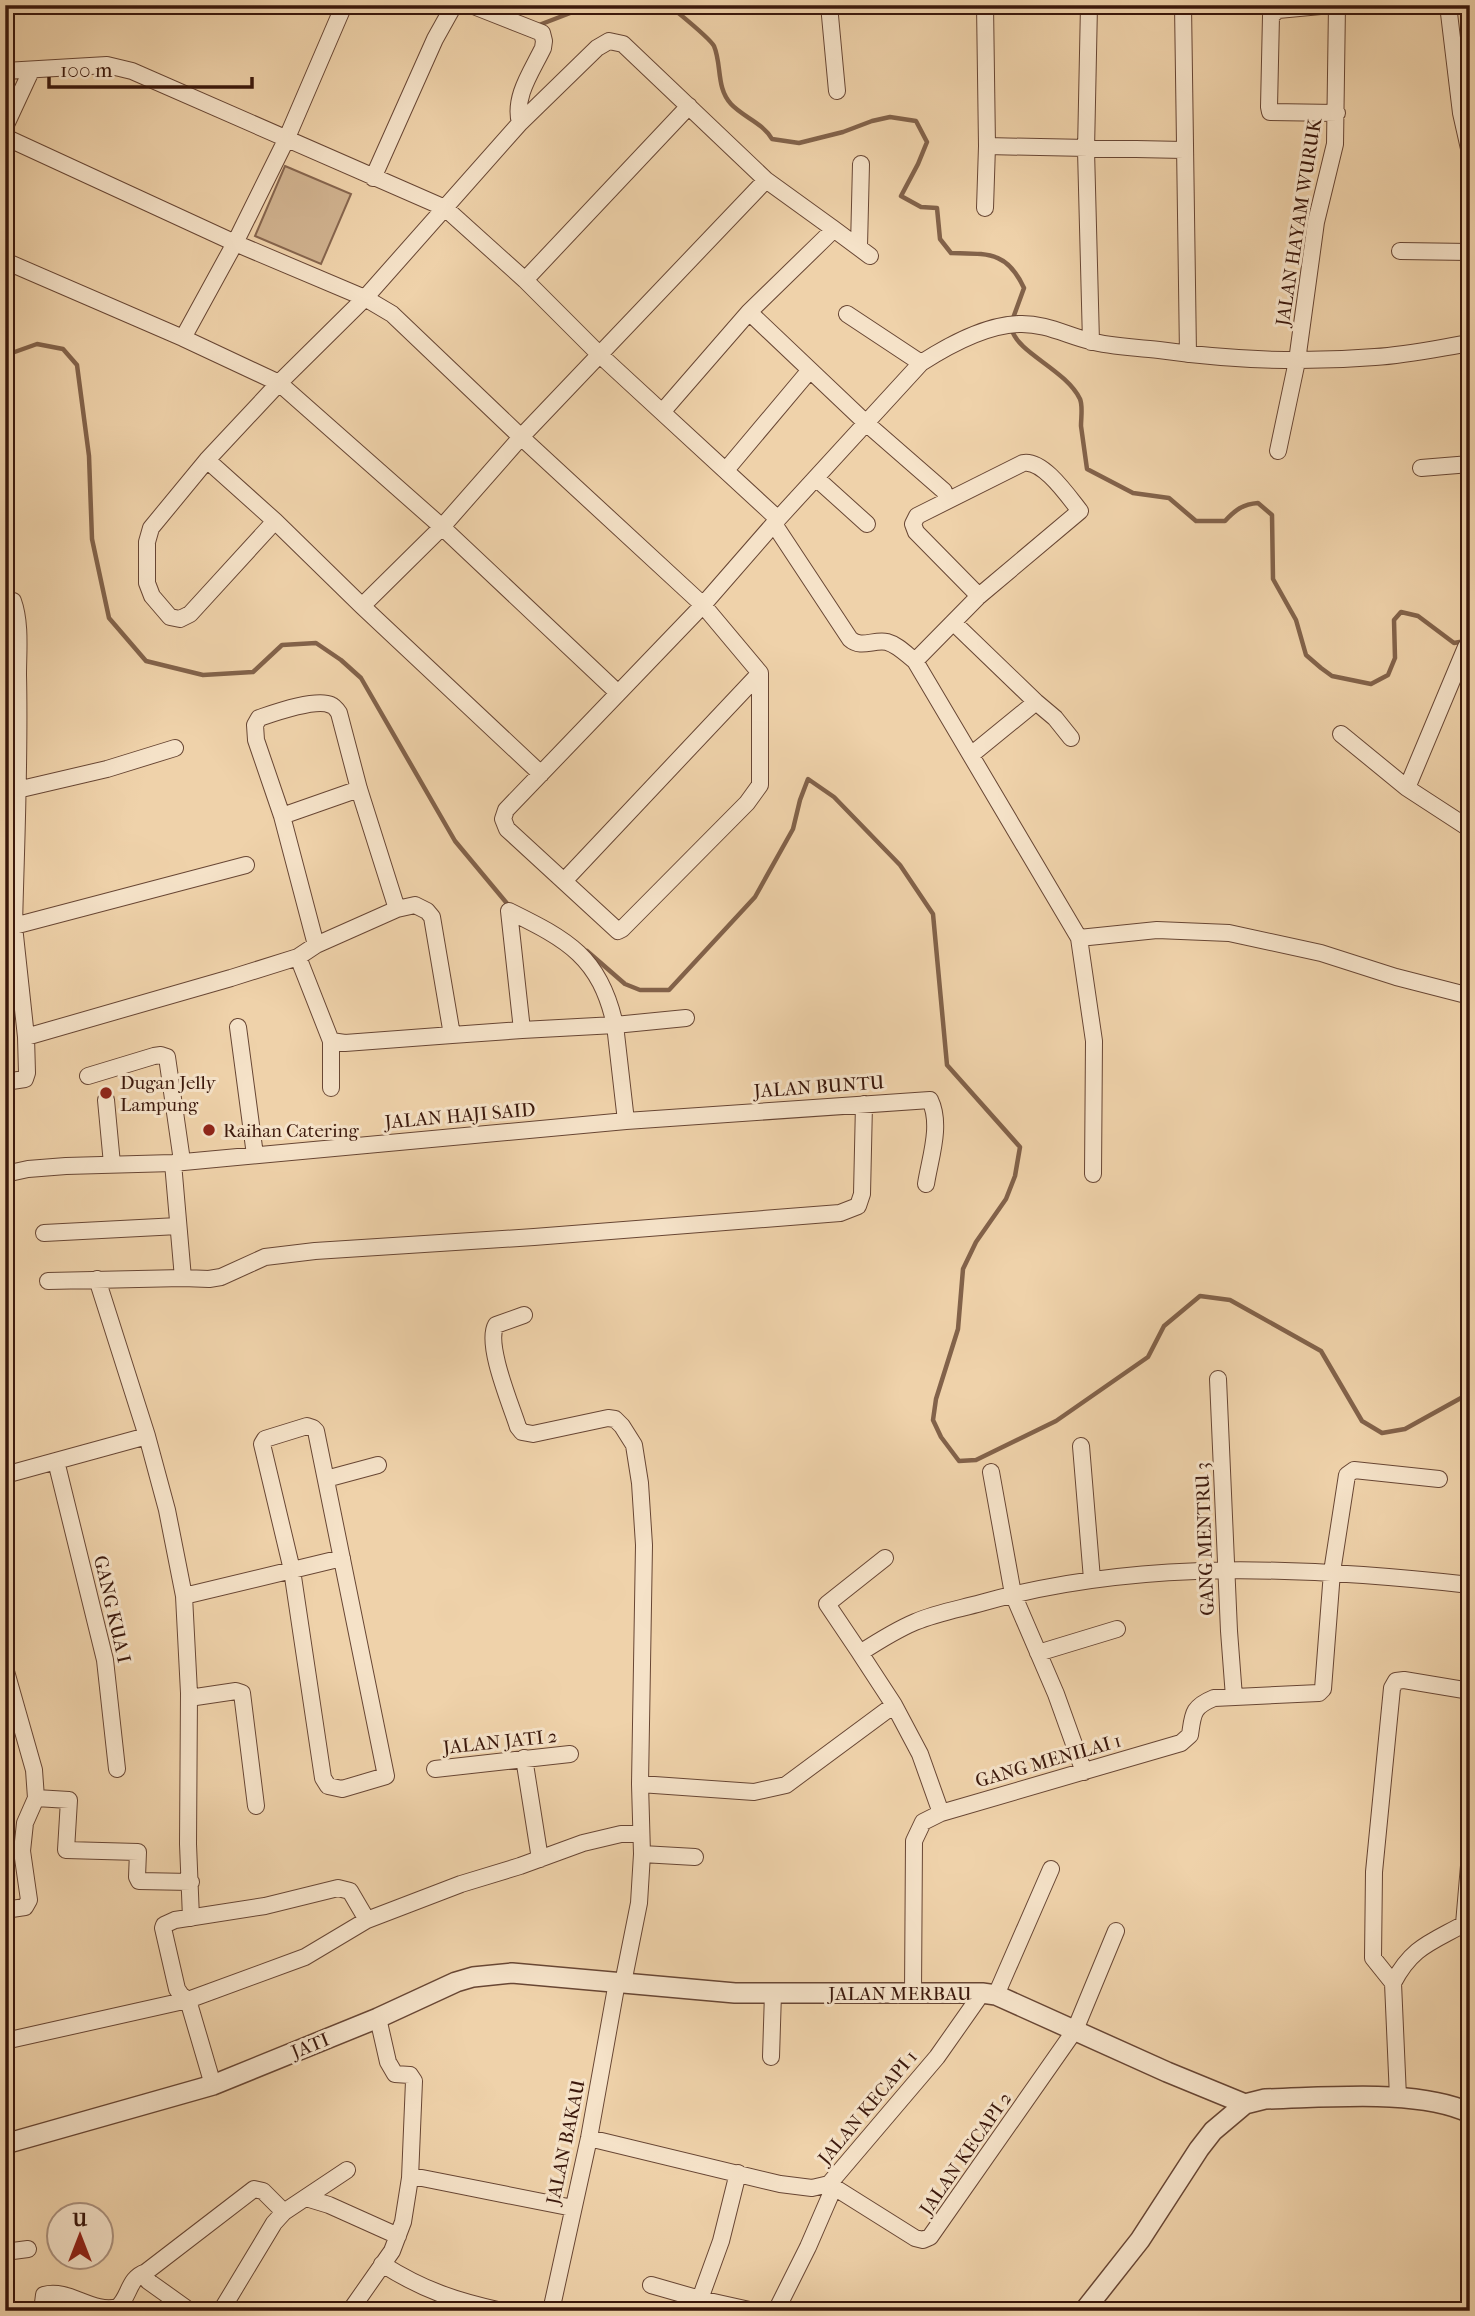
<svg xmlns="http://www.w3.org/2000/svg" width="1475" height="2316" viewBox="0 0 1475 2316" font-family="'IM FELL French Canon',serif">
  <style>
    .green { fill: #d0b28f; stroke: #86654e; stroke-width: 2 }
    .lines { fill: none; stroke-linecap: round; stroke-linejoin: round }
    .stream { stroke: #82624a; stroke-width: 4.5 }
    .minor-casing { stroke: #684634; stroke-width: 18 }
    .tertiary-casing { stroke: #684634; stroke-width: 22 }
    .minor { stroke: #f5e2c8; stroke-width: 16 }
    .tertiary { stroke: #f5e2c8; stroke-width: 19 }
    .poi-dot { fill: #8f2418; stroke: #f5e2c8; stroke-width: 2.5 }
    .labels { text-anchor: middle; stroke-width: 6; stroke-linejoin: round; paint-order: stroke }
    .street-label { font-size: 19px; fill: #3b180c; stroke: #f5e2c8 }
    .poi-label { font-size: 19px; fill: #3b180c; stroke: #f5e2c8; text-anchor: start }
  </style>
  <rect width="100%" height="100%" fill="#efd2aa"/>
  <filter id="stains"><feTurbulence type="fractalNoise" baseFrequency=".00286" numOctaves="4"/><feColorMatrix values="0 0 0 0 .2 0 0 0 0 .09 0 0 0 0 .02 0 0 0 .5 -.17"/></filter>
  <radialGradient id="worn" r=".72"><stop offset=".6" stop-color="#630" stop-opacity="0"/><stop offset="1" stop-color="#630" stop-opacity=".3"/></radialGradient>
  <path class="green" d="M 285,166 L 351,194 L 321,264 L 255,236 Z"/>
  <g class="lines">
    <path class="stream" d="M 669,5 C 679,14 709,37 714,46 C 722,65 716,88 731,104 C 743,117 763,123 772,139 L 799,143 L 843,132 L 872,121 L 890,117 L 916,121 L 927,142 L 918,164 L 901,196 L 921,207 L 937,208 L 940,239 L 951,253 C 988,254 1007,251 1024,288 L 1012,321
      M 539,25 L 578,10 L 580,5
      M 1012,330 C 1018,353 1066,370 1080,399 C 1083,406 1081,417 1081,426 C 1083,440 1085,454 1087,469 L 1133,493 L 1169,498 L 1196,521 L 1225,521 C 1235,510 1243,504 1258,503 L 1272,515 L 1273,579 L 1296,620 L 1306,655 L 1321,668 L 1332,676 L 1371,684 L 1388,675 L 1395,658 L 1394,620 L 1401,612 L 1418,616 L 1454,643 L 1465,641
      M 5,360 L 9,354 L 37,344 L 63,349 L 77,365 L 89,456 L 92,539 L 109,618 L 146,661 L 203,675 L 253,672 L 282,645 L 316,643 L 341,660 L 361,678 L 455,841 L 510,907
      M 587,951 L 625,984 L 640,990 L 669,990 L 755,897 L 793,829 L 800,800 L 808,779 L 834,797 L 900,865 L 933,914 L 947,1065 L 1020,1147 L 1015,1176 L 1006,1199 L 976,1242 L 963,1269 L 958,1329 L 936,1399 L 933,1420 L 941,1437 L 959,1461 L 976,1460 L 1056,1421 L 1148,1357 L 1164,1326 L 1200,1296 L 1230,1300 L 1321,1351 L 1362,1421 L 1382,1433 L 1405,1429 L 1470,1393"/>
    <defs>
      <path id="minor" d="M 471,5 L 542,33 L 544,41 L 543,48 C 532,71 513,97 520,123
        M 829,5 L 837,91
        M 985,5 L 987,146 L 1184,150
        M 1089,5 L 1086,150 L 1091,342
        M 1183,5 L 1188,354
        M 1331,5 L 1278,10 L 1271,16 L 1269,107 L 1270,112 L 1337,113
        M 1448,5 L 1461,113 L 1470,153
        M 5,71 L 107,65 L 132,71 L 445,208 L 525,280 L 600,355 L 778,519
        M 5,127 L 31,71
        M 5,137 L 235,243 L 365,298 L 392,314 L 521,437 L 703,605 L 760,673 L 760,785 L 747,803 L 622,929 L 618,931 L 507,829 L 503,819 L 506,810 L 703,605 L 778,519 L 921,363 C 949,345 985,325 1019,324 C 1045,323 1066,335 1090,341 C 1112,347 1136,347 1159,350 C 1230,360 1303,363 1375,357 C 1407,355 1439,348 1470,343
        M 373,178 L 435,39 L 454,5
        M 985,208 L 987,146
        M 831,227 L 870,256
        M 859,246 L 861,164
        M 1400,251 L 1470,252
        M 5,261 L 183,338 L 279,383 L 442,527 L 617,692
        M 525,280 L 689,106
        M 749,312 L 866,423 L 944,491
        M 847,314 L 921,363
        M 183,338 L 235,243 L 286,140 L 344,5
        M 1278,451 L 1297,361 L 1316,222 L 1335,144 L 1337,5
        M 207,460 L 275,521 L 362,606 L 541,774
        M 1421,468 L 1470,464
        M 726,470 L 810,370
        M 816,478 L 867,524
        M 275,521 L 190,614 L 180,619 L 170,617 L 152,596 L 147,583 L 147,542 L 151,528 L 207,460 L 279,383 L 365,298 L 520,123 L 597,48 L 609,41 L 623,44 L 766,180 L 831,227 L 830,233 L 824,239 L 749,312 L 663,411
        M 774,524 L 850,639 C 861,649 874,639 887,642 C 898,645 906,654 915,661
        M 979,596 L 916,532 L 913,524 L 917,516 L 1023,463 C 1043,459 1068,496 1080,511 L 979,596 L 915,661 L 1079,938 L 1157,930 L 1229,933 L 1321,953 L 1396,977 L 1470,996
        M 5,599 L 13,601 C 21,623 18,652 18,675 C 20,758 16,842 14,926
        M 362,606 L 442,527 L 521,437 L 766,180
        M 954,623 L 1036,702 L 1055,718 L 1071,738
        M 1341,734 L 1407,788 L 1470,829
        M 971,755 L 1036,702
        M 1407,788 L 1466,647
        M 17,790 L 107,769 L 175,748
        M 282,816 L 359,789
        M 564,881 L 760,673
        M 509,911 C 568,940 600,957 615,1025 L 522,1030
        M 1079,938 L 1094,1041 L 1093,1174
        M 316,945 L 282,816 L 256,740 L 255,725 L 259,718 C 274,713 316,698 331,705 C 334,706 337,710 339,713 L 359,789 L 397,909
        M 238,1027 L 255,1155
        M 452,1035 L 522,1030 L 509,911
        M 26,1037 L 231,978 L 298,957 L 316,945 L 397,909 L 415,905 L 427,911 L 432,917 L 452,1035 L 345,1043 L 331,1041 L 298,957
        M 331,1041 L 331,1088
        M 88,1076 L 154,1056 L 161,1055 L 167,1057 L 182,1161
        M 5,1082 L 25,1079 L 27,1073 L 26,1037 L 14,926 L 246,865
        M 106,1100 L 112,1164
        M 626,1121 L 615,1025 L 686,1018
        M 5,1174 L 28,1169 L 66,1166 L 173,1163 L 626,1121 L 930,1100 C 942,1125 930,1158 926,1184
        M 44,1233 L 178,1226
        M 183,1278 L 209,1279 L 221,1277 L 265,1257 L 315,1251 L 534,1237 L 840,1213 L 858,1206 L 862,1194 L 864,1104
        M 97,1279 L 147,1436 L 167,1510 L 184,1596 L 189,1693 L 188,1844 L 191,1918
        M 48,1281 L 183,1278 L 173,1163
        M 524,1315 L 496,1325 C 485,1344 511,1405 518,1427 L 522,1432 L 533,1434 L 608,1418 L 615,1419 L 622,1426 L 634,1445 L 640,1483 L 644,1545 L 640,1784 L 642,1854 L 639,1903 L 623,1983
        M 1218,1379 L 1229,1631 L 1234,1697
        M 307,1426 L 313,1428 L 316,1431 L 386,1776 L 342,1789 L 328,1786 L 323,1778 L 292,1570 L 262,1444 L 265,1439 Z
        M 1081,1446 L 1092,1579
        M 56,1461 L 105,1660 L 117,1769
        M 991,1472 L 1013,1594 L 1056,1694 L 1084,1772
        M 5,1475 L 147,1436
        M 326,1479 L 378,1465
        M 184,1596 L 342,1558
        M 860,1653 L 827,1604 L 885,1558
        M 1038,1653 L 1117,1629
        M 5,1668 L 34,1770 L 36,1798 L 25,1823 L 22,1851 L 29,1900 L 25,1907 L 5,1910
        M 1470,1691 L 1404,1680 L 1396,1681 L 1392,1688 L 1374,1872 L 1373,1958 L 1393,1983 C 1412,1947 1430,1943 1464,1924 L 1470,1923
        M 189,1698 L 236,1691 L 242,1693 L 256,1806
        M 894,1705 L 920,1754 L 941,1813
        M 524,1758 L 540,1859
        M 435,1769 L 570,1754
        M 640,1784 L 754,1792 L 786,1785 L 894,1705 L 860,1653 C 877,1642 896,1630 915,1622 C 936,1613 959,1609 981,1603 C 1140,1558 1307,1567 1470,1585
        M 36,1798 L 69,1800 L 66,1850 L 138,1852 L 137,1877 L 139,1881 L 191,1882
        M 642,1854 L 695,1857
        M 1464,1924 L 1470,1854
        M 1393,1983 L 1398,2097
        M 913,1993 L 914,1841 L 923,1822 L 941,1813 L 1181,1743 L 1190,1735 C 1193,1714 1192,1707 1214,1698 L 1319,1693 L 1323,1689 L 1332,1572 L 1347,1475 L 1354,1470 L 1439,1479
        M 996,1995 L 1051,1869
        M 378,2018 L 388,2062 L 395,2074 L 410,2075 L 414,2081 L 410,2178
        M 5,2041 L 188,2000 L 305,1957 L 367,1920 L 461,1884 L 520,1866 L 583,1843 L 621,1834 L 640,1834
        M 771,2057 L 773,1993
        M 213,2085 L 188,2000 L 181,1995 L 177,1989 L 163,1928 L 164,1925 L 175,1920 L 265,1906 L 338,1888 L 350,1891 L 367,1920
        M 589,2138 L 780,2184 L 812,2188 L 829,2184 L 937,2057 L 982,1993
        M 738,2173 L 721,2241 L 700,2299 L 754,2311
        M 829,2184 L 915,2238 L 923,2240 L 930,2237 L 1075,2030 L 1116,1931
        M 306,2198 L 329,2205 L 398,2236
        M 5,2252 L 28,2249
        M 382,2264 C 423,2290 456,2301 502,2311
        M 146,2272 L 148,2281 L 190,2311
        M 651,2285 L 700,2299
        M 42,2311 L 44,2295 C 69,2288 92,2314 118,2307 C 130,2296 128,2278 146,2272 L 254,2189 L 263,2191 L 284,2212
        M 221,2311 L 274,2223 L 284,2212 L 347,2170
        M 350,2311 L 392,2251 L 403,2222 L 410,2178 L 422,2178 L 573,2208
        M 551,2311 L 589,2138 L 617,1982
        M 776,2311 L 808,2247 L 834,2187"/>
      <path id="tertiary" d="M 5,2144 L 213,2085 L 378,2018 L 456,1982 L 473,1977 L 512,1973 L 735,1993 L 982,1993 L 996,1995 L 1167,2072 L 1245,2104
        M 1084,2311 L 1140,2240 L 1199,2149 L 1213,2131 L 1245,2104 L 1265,2099 C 1323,2098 1418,2088 1470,2113"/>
    </defs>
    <use href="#minor" class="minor-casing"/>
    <use href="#tertiary" class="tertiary-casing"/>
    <use href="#minor" class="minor"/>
    <use href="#tertiary" class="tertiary"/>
  </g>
  <g class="poi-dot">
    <circle cx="106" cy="1093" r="7"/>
    <circle cx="209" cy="1130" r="7"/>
  </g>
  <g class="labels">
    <g class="street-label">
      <text transform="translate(1298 222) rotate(-81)" y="7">JALAN HAYAM WURUK</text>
      <text transform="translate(819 1086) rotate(-4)" y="7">JALAN BUNTU</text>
      <text transform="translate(460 1115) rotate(-5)" y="7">JALAN HAJI SAID</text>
      <text transform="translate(1204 1539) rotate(-92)" y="7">GANG MENTRU 3</text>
      <text transform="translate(113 1609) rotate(77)" y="7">GANG KUA I</text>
      <text transform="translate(500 1741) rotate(-6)" y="7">JALAN JATI 2</text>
      <text transform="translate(1048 1760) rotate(-16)" y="7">GANG MENILAI 1</text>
      <text x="900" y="2000">JALAN MERBAU</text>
      <text transform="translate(310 2045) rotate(-22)" y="7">JATI</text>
      <text transform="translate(867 2107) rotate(-50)" y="7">JALAN KECAPI 1</text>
      <text transform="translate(565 2142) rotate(-78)" y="7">JALAN BAKAU</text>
      <text transform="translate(965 2153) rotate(-55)" y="7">JALAN KECAPI 2</text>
    </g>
    <g class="poi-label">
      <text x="120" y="1089">Dugan Jelly<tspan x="120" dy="22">Lampung</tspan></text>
      <text x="223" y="1137">Raihan Catering</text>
    </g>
  </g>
  <rect width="1475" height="2316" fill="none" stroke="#efd2aa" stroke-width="28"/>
  <rect x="7" y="7" width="1461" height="2302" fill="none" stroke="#3b180c" stroke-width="3.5"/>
  <rect x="14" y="14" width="1447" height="2288" fill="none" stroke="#3b180c" stroke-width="2"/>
  <g transform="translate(80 2236)"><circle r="33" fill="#f5e2c8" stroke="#ab917d" stroke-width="2"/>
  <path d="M0-5L12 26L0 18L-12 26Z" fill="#8f2418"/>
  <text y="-10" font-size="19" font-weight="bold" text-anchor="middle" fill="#3b180c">U</text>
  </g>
  <path d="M49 77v10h203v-10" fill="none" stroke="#3b180c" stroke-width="3.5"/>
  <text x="60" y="77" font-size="21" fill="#3b180c" stroke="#f5e2c8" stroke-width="5" paint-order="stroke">100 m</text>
  <rect width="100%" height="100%" filter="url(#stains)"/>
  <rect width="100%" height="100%" fill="url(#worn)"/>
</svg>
